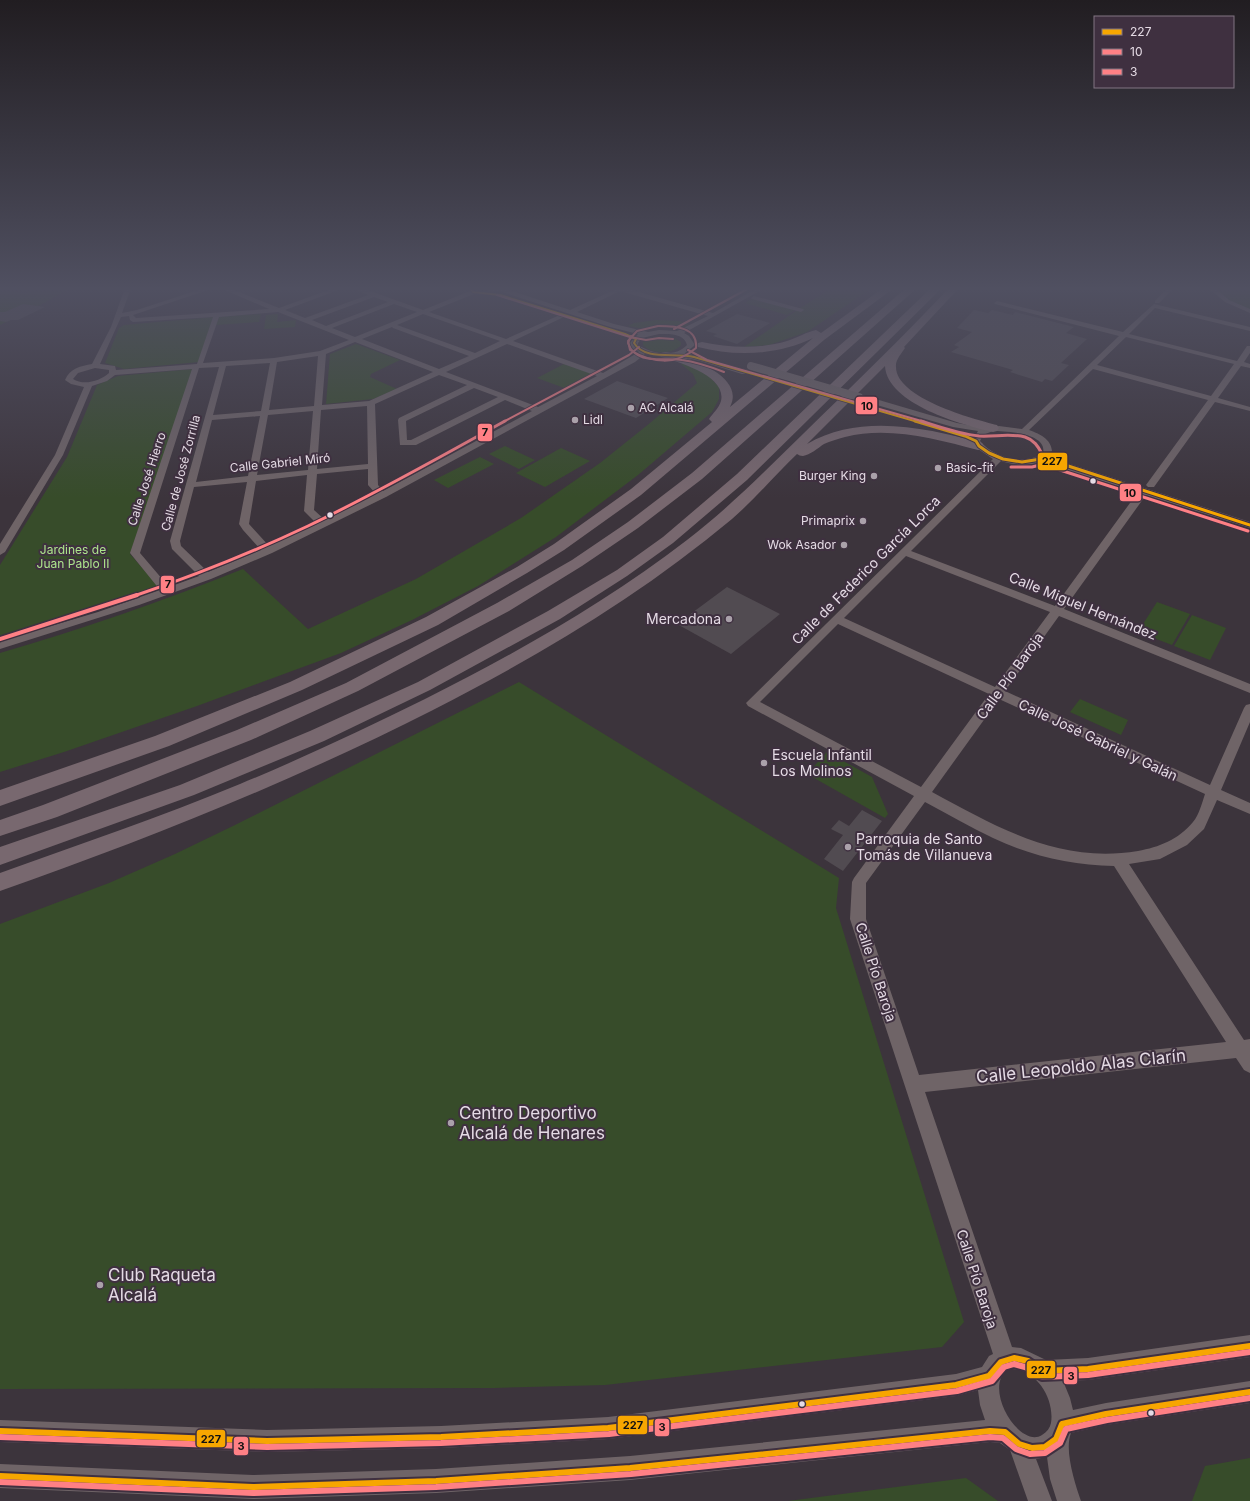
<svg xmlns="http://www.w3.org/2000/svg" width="1250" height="1501" viewBox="0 0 1250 1501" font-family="Inter,sans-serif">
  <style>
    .green { fill: #374c2a }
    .building { fill: #514b51 }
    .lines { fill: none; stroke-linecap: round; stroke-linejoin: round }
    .minor { fill: #6f6467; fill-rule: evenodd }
    .highway { fill: #78686f; fill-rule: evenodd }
    .minor-bridge { stroke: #6f6467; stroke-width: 8 }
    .bus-1-far2-casing { stroke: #3f3040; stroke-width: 3.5 }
    .bus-1-far1-casing { stroke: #3f3040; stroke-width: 5 }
    .bus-1-casing { stroke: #3f3040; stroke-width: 10 }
    .bus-2-far1-casing { stroke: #3f3040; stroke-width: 3.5 }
    .bus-2-casing { stroke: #3f3040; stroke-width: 5 }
    .bus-3-casing { stroke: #3f3040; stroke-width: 10 }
    .bus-4-far2-casing { stroke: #3f3040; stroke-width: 3.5 }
    .bus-4-far1-casing { stroke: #3f3040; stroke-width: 5 }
    .bus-4-casing { stroke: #3f3040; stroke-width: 7 }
    .bus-1-far2 { stroke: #f7a600; stroke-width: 2 }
    .bus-1-far1 { stroke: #f7a600; stroke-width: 3 }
    .bus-1 { stroke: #f7a600; stroke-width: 6 }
    .bus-2-far1 { stroke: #ff8085; stroke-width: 2 }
    .bus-2 { stroke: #ff8085; stroke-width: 3 }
    .bus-3 { stroke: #ff8085; stroke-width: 6 }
    .bus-4-far2 { stroke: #ff8085; stroke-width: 2 }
    .bus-4-far1 { stroke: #ff8085; stroke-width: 3 }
    .bus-4 { stroke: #ff8085; stroke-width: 4 }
    .poi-dot { fill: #aaa1aa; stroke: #3f3040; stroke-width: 1.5 }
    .bus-dot { fill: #e5dbe5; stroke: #3f3040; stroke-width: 1.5 }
    .labels { text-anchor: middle; stroke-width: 4; stroke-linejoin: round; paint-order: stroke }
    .far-poi-label { font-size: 12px; fill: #e5dbe5; stroke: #3f3040; text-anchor: start }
    .far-street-label { font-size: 12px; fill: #e5dbe5; stroke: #3f3040 }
    .far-park-label { font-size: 12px; fill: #ade48c; stroke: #3f3040 }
    .street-label { font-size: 14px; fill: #e5dbe5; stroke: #3f3040 }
    .poi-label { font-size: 14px; fill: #e5dbe5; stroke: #3f3040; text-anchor: start }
    .near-street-label { font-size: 17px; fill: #e5dbe5; stroke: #3f3040 }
    .near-poi-label { font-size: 17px; fill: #e5dbe5; stroke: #3f3040; text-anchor: start }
    .line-badge { stroke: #3f3040; stroke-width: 1.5 }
    .pale-badge-label { font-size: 11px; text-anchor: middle; font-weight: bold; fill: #111 }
  </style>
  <rect width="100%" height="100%" fill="#3c343c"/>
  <path class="green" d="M 3,288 L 71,288 L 31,310 L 0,325 L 0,289 L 38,295 Z
    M 832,288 L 872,288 L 807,332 L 769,345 L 744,347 L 800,308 Z
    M 1216,288 L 1250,288 L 1250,310 L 1226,299 Z
    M 754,298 L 795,310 L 787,315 L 745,303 Z
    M 261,314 L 259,322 L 216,325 L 219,317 Z
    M 278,314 L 277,322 L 296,320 L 295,327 L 264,329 L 266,315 Z
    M 214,317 L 199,362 L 124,369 L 105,363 L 119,328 L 124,325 Z
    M 656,320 L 679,321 L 689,324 L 680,329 L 663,328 L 644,329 L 628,326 L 634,323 Z
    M 657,336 L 674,338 L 681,342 L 681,345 C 673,355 650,354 643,345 L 643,342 L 648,338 Z
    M 356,344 L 400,360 L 371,374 L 370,377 L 397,389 L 373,399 L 326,404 L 330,354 Z
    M 686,362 L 707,374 L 719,387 L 719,399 L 712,412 L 638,475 L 556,537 L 478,586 L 412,620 L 341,653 L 197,706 L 64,752 L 0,772 L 0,653 C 83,629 163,601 243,569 L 308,629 L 416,579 L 521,518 L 600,463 L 650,423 L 697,383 L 693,374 L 681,364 Z
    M 564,364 L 591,373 L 592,376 L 567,389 L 537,378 Z
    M 193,369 L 130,554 L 160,588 L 68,619 L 0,639 L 0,565 L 67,457 L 97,385 L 118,376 Z
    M 505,446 L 535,460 L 519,469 L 489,454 Z
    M 561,448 L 590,461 L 545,487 L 516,473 Z
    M 480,457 L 494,464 L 448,488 L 434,480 Z
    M 1157,602 L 1190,614 L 1172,645 L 1138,632 Z
    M 1192,615 L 1226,628 L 1210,660 L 1174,646 Z
    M 519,682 L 839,878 L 836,908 L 964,1322 L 942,1347 L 605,1385 L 494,1388 L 0,1389 L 0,924 L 109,883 L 175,854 L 235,825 Z
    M 1080,699 L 1128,720 L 1121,735 L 1070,712 Z
    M 827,752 L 872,777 L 888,814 L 885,818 L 807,774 Z
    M 1250,1458 L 1250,1501 L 1192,1501 L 1205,1466 Z
    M 966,1478 L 998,1501 L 788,1501 Z"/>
  <path class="building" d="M 23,304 L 45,307 L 18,320 L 11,320 L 6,322 L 0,321 L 0,312 L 5,312 Z
    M 974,310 L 988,313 L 992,310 L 1013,315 L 1015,312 L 1074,327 L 1066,333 L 1087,339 L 1061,363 L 1069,365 L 1052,381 L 1045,379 L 1042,382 L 1010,372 L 1013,370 L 951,352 L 959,347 L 954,345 L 972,332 L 957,328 Z
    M 737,314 L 770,323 L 737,344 L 713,336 L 717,334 L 706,331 Z
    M 617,381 L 668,398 L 636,418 L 584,399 Z
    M 727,587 L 780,614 L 731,654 L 677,624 Z
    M 862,810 L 882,821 L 843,871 L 824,859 L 843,835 L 831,829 L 839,820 L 849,826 Z"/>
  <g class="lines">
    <path class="minor" d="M 125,288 L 131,288 L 122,313 L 137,310 L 204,288 L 214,288 L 133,315 L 136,318 L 269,309 L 220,288 L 229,288 L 279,308 L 334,288 L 344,288 L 285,310 L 305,318 L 368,295 L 352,288 L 362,288 L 423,310 L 470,291 L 467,288 C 473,288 477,291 483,291 C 490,291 496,288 503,288 L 570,310 L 614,290 L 612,288 L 625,288 L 713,313 L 757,288 L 765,288 L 684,333 L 689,336 L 695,345 L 685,353 L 748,370 L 748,374 L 742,374 L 700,361 L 677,356 L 664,357 L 645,354 L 635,362 L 386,497 L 272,553 L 211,579 L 139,605 L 0,649 L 0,641 L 98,612 L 160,590 L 130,553 L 192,369 L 115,375 L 107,381 L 92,386 L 63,455 L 5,552 L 0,555 L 0,544 L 55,455 L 84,387 L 71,384 L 65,380 C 70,368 81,366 92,364 L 111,327 ZM 499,291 L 610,327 L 638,334 L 630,343 L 632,348 L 639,352 L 603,373 L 513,341 L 566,316 L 566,314 L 562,314 L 506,339 L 429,312 L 474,294 L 484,295 ZM 620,291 L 708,316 L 677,331 L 659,330 L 648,332 L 614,324 L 577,312 ZM 374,297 L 388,302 L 326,326 L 312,320 ZM 394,304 L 417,312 L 355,337 L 332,328 ZM 278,312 L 349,340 L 320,351 L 274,358 L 203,363 L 219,317 ZM 423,314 L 500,341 L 475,353 L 397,325 ZM 129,316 L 130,320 L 133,322 L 213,317 L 197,364 L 116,370 L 115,366 L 100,364 L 121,317 ZM 392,327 L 393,328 L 469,356 L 439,369 L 362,339 ZM 659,334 C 669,334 684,333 687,345 C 675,358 652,354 638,345 L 638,343 L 642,338 ZM 355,342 L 433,372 L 369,401 L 322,405 L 326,354 ZM 507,344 L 597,376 L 538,407 L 446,372 ZM 318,356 L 314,406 L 269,410 L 277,362 ZM 270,363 L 261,411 L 213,415 L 226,366 ZM 219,367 L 170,541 L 172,549 L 199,576 L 169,587 L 140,553 L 199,368 ZM 95,368 L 109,370 L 109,373 C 100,381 84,386 73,379 L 78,373 ZM 439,375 L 467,385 L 399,418 L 398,420 L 400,445 L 416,445 L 505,400 L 532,411 L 383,491 L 378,485 L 375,404 ZM 474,388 L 498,397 L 411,440 L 407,440 L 406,421 ZM 367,406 L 368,464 L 317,469 L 321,410 ZM 313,411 L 308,470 L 257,475 L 268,415 ZM 260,416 L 248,476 L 196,482 L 212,420 ZM 368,469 L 368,485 L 376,494 L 325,520 L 314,510 L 317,474 ZM 307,475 L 304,511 L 317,524 L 269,546 L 249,524 L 256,481 ZM 247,482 L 239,524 L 243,530 L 261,550 L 208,572 L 181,546 L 180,541 L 194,487 Z
      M 1167,288 L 1174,288 L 1159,303 L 1155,303 L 1155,301 Z
      M 1208,288 L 1215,288 L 1229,300 L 1250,309 L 1250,313 L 1225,302 Z
      M 754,296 L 803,309 L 804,310 L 801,312 L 752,299 L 751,298 Z
      M 997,301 L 1123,332 L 1154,304 L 1250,327 L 1250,331 L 1155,308 L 1129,334 L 1237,361 L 1247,346 L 1250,346 L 1250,353 L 1244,362 L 1250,364 L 1250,368 L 1241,366 L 1218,398 L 1250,407 L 1250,411 L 1215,402 L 1154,487 L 1148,487 L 1146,485 L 1208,400 L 1093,369 L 1029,430 C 1040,434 1051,439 1052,451 L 1047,458 L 1070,464 L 1250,522 L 1250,528 L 1146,495 L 1064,609 L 1250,684 L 1250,693 L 1059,616 L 1005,691 L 1210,785 L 1244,708 L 1246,705 L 1250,704 L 1250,722 L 1221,790 L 1250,803 L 1250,814 L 1217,800 L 1204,829 L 1187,845 L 1160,859 L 1129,864 L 1244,1040 L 1250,1039 L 1250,1073 L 1244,1070 L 1236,1058 L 925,1092 L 1012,1347 L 1021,1348 L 1046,1360 L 1088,1358 L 1250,1335 L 1250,1357 L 1088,1380 L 1063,1381 L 1070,1398 L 1073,1410 L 1106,1403 L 1250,1381 L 1250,1403 L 1106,1425 L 1071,1433 C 1064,1450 1075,1484 1081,1501 L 1057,1501 L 1050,1479 L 1047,1457 L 1036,1459 L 1052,1501 L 1028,1501 L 1010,1450 L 1000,1443 L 990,1442 L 630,1480 L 436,1493 L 253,1499 L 0,1488 L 0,1464 L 253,1475 L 436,1469 L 630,1456 L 985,1420 L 980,1405 L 978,1390 L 956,1396 L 608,1439 L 441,1448 L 267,1452 L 0,1442 L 0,1420 L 267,1430 L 441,1426 L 608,1417 L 956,1374 L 982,1367 L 989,1356 L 993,1354 L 850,919 L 852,882 L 854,878 L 914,796 L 748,706 L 746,703 L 993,459 L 978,449 L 972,441 L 978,431 L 953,427 L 856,399 L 856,395 L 862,395 L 957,423 L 985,428 L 999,426 L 1022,429 L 1119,336 L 995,304 L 994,303 ZM 1126,337 L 1234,364 L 1211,396 L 1097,365 ZM 993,431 C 1005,431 1048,433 1043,453 C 1024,466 994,458 980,441 L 983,435 ZM 1001,461 C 1014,465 1027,466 1040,462 L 1138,492 L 1055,606 L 911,551 ZM 906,556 L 1050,612 L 995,687 L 844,618 ZM 838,624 L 989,694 L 921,787 L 760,702 ZM 999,699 L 1205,794 C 1202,803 1199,815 1193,822 C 1178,840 1159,847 1138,851 C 1059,864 999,828 932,792 ZM 925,802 C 948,814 970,827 993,838 C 1031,856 1072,865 1114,866 L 1226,1042 L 919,1075 L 866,919 L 866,883 ZM 1009,1369 C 1035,1367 1055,1398 1051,1423 C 1050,1428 1047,1432 1042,1435 C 1019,1450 981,1385 1009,1369 Z"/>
    <path class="highway" d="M 883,288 L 894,288 L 824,340 L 641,495 L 564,550 L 527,573 L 438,625 L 302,690 L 169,746 L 0,806 L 0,790 L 155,736 L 290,682 L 426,617 L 517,567 L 554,544 L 631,489 L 712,422 L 709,419 C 713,413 719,408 721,401 C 727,376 679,362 661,357 L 660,355 L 661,353 C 668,351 676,354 683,357 C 702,363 744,380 730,407 L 813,338 C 778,355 736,357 698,347 L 697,345 L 698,343 L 702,342 C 730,348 760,349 787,341 C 797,338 806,332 816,330 L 821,333 Z
      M 906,288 L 917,288 L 702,479 L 638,528 L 582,566 L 509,611 L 358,691 L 251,740 L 57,817 L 0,836 L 0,820 L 43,805 L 237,730 L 346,683 L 497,603 L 572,560 L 628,522 L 692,473 Z
      M 931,288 L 942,288 L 747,480 L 673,543 L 627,576 L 560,619 L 430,690 L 324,741 L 194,795 L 0,865 L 0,847 L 180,785 L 310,731 L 418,682 L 548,611 L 617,570 L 663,537 L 737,474 Z
      M 949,288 L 959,288 L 904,347 L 905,348 C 902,353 895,360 896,367 C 896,398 973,419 997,425 L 999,428 L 997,431 L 993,432 C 962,425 887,404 885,366 L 807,444 C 861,413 926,428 982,443 L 984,446 L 982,449 L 978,450 C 935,439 889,426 845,437 C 838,439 830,441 824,444 C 818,448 810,455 803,456 C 800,456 799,455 797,454 C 775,475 755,499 732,519 C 641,595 539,656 433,710 C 293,781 148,839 0,891 L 0,873 C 80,844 161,817 240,784 C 303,758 364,729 425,699 C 517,653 606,602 687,540 C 729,508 766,470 804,433 C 853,385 902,338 949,288 Z"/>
    <path class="minor-bridge" d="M 751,366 L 859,397"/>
    <defs>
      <path id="bus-1-far2" d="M 470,288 L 473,292 L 500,295 L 625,334 L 636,339 L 634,343 C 645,361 675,352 694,357 L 918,422"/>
      <path id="bus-1-far1" d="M 915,421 L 965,436 L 976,441 L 979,446 L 989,453 L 1003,459 L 1022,462 L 1041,459 L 1059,463 L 1250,525"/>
      <path id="bus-1" d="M 0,1431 L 267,1441 L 441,1437 L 608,1428 L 956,1385 L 989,1376 L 1001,1362 L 1014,1358 L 1028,1361 L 1043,1371 L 1088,1369 L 1250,1346
        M 0,1476 L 253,1487 L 436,1481 L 630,1468 L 990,1431 L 1005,1432 L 1019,1444 L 1032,1448 L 1045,1447 L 1056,1439 L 1062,1424 L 1106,1414 L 1250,1392"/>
      <path id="bus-2-far1" d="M 497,295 L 630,337 L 646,340 L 659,338 L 673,339
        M 631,336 L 628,343 C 636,366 664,357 682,360 C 697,362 711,367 724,372
        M 688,350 L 707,360 L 925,422"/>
      <path id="bus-2" d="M 921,421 C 940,427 959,434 979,436 C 994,437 1010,433 1025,437 C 1034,440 1038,446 1042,454
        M 1011,467 L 1032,467 L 1040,465 L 1057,469 L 1248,531"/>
      <path id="bus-3" d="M 0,1437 L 267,1447 L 441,1443 L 609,1434 L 957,1391 L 992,1381 L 1004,1367 L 1014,1364 L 1025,1367 L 1042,1377 L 1088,1375 L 1250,1352
        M 0,1482 L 253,1493 L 436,1487 L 631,1474 L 990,1437 L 1003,1438 L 1016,1449 L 1030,1454 L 1045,1453 L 1060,1443 L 1066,1429 L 1107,1420 L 1250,1398"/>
      <path id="bus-4-far2" d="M 658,326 L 637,331 L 628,341 L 630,350 C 652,363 676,366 696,348 C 698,327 675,326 659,326
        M 674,329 L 749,288
        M 503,422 L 629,355 L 639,347"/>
      <path id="bus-4-far1" d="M 134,596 C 193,576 251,553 308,526 C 375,494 440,457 505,421"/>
      <path id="bus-4" d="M 0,639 L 137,595"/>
    </defs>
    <use href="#bus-1-far2" class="bus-1-far2-casing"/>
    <use href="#bus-1-far1" class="bus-1-far1-casing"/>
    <use href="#bus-1" class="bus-1-casing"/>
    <use href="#bus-2-far1" class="bus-2-far1-casing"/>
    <use href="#bus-2" class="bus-2-casing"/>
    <use href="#bus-3" class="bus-3-casing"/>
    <use href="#bus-4-far2" class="bus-4-far2-casing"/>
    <use href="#bus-4-far1" class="bus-4-far1-casing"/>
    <use href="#bus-4" class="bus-4-casing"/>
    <use href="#bus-1-far2" class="bus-1-far2"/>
    <use href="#bus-1-far1" class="bus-1-far1"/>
    <use href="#bus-1" class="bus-1"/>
    <use href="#bus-2-far1" class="bus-2-far1"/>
    <use href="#bus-2" class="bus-2"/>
    <use href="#bus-3" class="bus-3"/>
    <use href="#bus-4-far2" class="bus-4-far2"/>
    <use href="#bus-4-far1" class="bus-4-far1"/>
    <use href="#bus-4" class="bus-4"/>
  </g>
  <linearGradient id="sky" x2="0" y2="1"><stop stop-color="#211d21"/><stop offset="0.58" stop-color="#505061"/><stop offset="1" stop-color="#505061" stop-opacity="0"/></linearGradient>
  <rect width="1250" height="498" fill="url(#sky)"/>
  <g class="poi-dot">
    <circle cx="631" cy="408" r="4"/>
    <circle cx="575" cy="420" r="4"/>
    <circle cx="938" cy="468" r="4"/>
    <circle cx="874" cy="476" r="4"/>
    <circle cx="863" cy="521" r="4"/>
    <circle cx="844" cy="545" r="4"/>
    <circle cx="729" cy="619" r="4"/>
    <circle cx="764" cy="763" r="4"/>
    <circle cx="848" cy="847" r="4"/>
    <circle cx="451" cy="1123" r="4"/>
    <circle cx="100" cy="1285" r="4"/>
  </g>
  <g class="bus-dot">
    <circle cx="1093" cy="481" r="3.5"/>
    <circle cx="330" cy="515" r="3.5"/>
    <circle cx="802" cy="1404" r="3.5"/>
    <circle cx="1151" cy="1413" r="3.5"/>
  </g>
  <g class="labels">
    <g class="far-poi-label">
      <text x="639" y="412">AC Alcalá</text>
      <text x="583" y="424">Lidl</text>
      <text x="946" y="472">Basic-fit</text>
      <text x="866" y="480" text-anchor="end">Burger King</text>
      <text x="855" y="525" text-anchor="end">Primaprix</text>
      <text x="836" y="549" text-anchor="end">Wok Asador</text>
    </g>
    <g class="far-street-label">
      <text transform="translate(280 463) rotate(-6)" y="4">Calle Gabriel Miró</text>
      <text transform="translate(181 473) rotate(-75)" y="4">Calle de José Zorrilla</text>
      <text transform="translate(147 479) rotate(-72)" y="4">Calle José Hierro</text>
    </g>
    <g class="far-park-label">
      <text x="73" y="554">Jardines de<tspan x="73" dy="14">Juan Pablo II</tspan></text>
    </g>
    <g class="street-label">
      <text transform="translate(866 570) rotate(-45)" y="5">Calle de Federico García Lorca</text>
      <text transform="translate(1083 606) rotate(22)" y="5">Calle Miguel Hernández</text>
      <text transform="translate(1010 676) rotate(-54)" y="5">Calle Pío Baroja</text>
      <text transform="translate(1098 740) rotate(25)" y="5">Calle José Gabriel y Galán</text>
      <text transform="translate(876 972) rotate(72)" y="5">Calle Pío Baroja</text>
      <text transform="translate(977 1279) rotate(72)" y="5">Calle Pío Baroja</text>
    </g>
    <g class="poi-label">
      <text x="721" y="624" text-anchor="end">Mercadona</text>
      <text x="772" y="760">Escuela Infantil<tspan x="772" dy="16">Los Molinos</tspan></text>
      <text x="856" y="844">Parroquia de Santo<tspan x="856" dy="16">Tomás de Villanueva</tspan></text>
    </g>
    <g class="near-street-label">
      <text transform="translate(1081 1066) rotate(-6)" y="6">Calle Leopoldo Alas Clarín</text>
    </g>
    <g class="near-poi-label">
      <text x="459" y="1119">Centro Deportivo<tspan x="459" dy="20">Alcalá de Henares</tspan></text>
      <text x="108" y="1281">Club Raqueta<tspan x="108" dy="20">Alcalá</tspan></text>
    </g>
  </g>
  <g class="line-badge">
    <rect x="855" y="396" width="23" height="19" rx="4" fill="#ff8085"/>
    <rect x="477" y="423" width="16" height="19" rx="4" fill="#ff8085"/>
    <rect x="1037" y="452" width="31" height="19" rx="4" fill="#f7a600"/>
    <rect x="1119" y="483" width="23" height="19" rx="4" fill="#ff8085"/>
    <rect x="160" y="575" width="15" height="19" rx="4" fill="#ff8085"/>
    <rect x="1026" y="1360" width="30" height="19" rx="4" fill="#f7a600"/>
    <rect x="1063" y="1366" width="15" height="19" rx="4" fill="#ff8085"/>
    <rect x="617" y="1415" width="31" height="20" rx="4" fill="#f7a600"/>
    <rect x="654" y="1418" width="16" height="19" rx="4" fill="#ff8085"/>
    <rect x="196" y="1429" width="30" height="19" rx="4" fill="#f7a600"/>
    <rect x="233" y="1436" width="16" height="20" rx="4" fill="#ff8085"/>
  </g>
  <g class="pale-badge-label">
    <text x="867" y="410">10</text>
    <text x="485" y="436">7</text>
    <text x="1052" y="465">227</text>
    <text x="1130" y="497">10</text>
    <text x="168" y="588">7</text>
    <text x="1041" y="1374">227</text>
    <text x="1071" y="1380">3</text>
    <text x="633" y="1429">227</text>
    <text x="662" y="1431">3</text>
    <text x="211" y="1443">227</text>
    <text x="241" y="1450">3</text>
  </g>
  <rect x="1094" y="16" width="140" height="72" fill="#3f3040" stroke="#817482"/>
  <rect x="1102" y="29" width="20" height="6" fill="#f7a600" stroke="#817482"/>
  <text x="1130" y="36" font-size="12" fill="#e5dbe5">227</text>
  <rect x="1102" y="49" width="20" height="6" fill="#ff8085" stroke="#817482"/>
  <text x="1130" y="56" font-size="12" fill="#e5dbe5">10</text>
  <rect x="1102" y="69" width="20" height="6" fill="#ff8085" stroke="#817482"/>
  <text x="1130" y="76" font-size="12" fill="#e5dbe5">3</text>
</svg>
